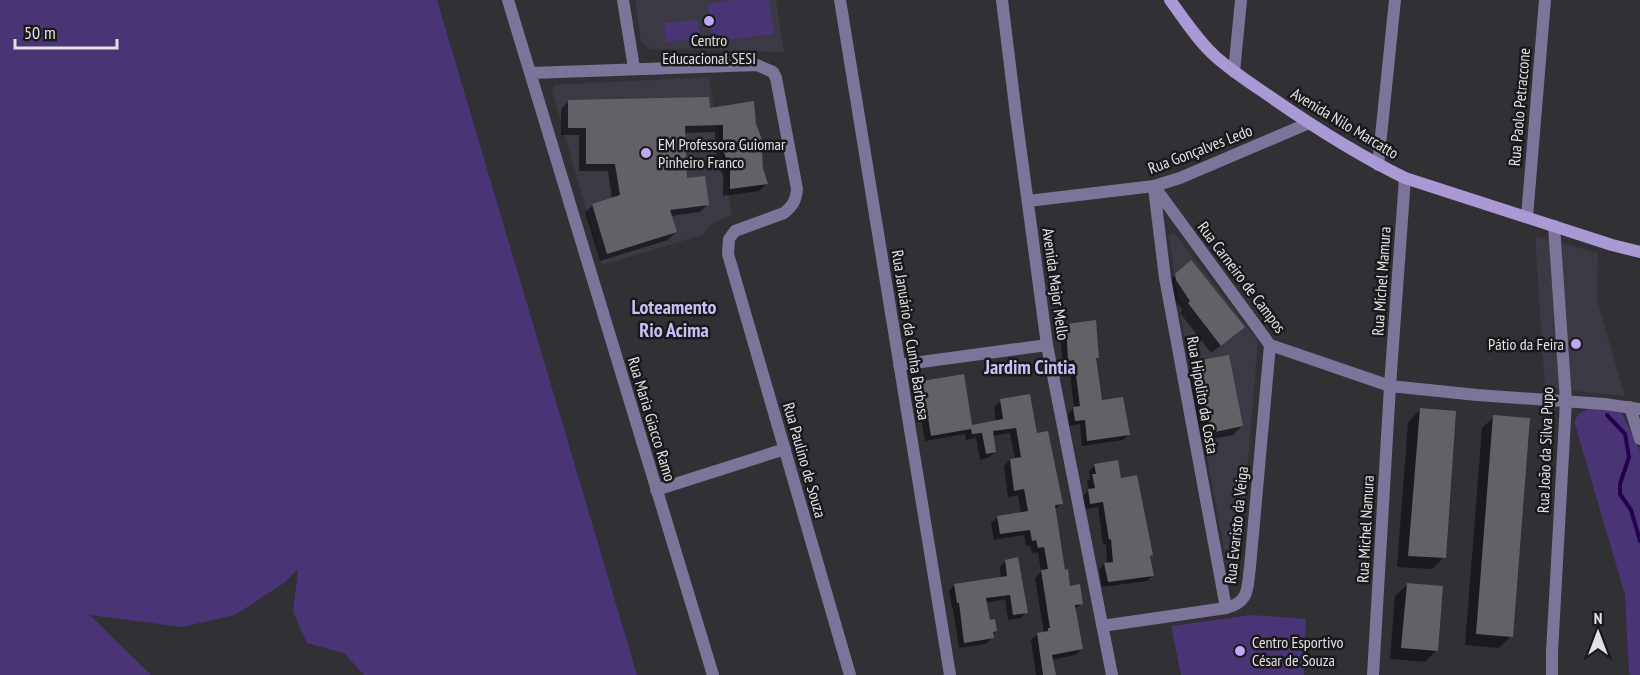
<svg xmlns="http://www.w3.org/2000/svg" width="1640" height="675" viewBox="0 0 1640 675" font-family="'PT Sans Narrow',sans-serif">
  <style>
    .built { fill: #3b3943 }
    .green { fill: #493476 }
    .shadow { fill: #0007 }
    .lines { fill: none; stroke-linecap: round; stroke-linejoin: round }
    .stream { stroke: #250050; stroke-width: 4 }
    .building { fill: #626166 }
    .street { stroke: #7d749a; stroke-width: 12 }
    .secondary { stroke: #a99ad5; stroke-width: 12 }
    .poi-dot { fill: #bda9f5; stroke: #19181a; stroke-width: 2 }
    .labels { text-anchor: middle; stroke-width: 5; stroke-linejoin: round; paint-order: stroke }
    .poi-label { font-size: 16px; fill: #e2e1e4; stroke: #19181a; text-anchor: start }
    .street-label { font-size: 16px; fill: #e2e1e4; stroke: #19181a }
    .quarter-label { font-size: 20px; font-weight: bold; fill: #cbbef6; stroke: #19181a }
  </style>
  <rect width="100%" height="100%" fill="#313034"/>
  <path class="built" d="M 635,0 L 776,0 L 784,52 L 651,49 L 641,42 Z
    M 709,77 L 732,215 L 716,221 L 709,226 L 703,235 L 602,265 L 552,91 L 554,85 Z
    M 1171,234 L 1175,234 L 1258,341 L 1239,572 L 1236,575 L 1229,574 L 1182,324 L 1169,237 Z
    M 1535,236 L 1598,253 L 1597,300 L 1625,396 L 1545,388 Z"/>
  <path class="green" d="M 0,0 L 437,0 L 637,675 L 364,675 L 344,653 L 307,643 L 293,612 L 298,569 L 284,583 L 235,615 L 182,627 L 90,615 L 151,675 L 0,675 Z
    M 735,0 L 769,0 L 774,34 L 712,42 L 708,4 Z
    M 698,20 L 700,38 L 666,42 L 664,23 Z
    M 1589,408 L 1622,413 L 1640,451 L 1640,675 L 1630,675 L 1629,674 L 1625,595 L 1574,421 L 1579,414 Z
    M 1252,615 L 1306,619 L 1304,675 L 1181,675 L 1171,626 Z"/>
  <path class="shadow" d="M 568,102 L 708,110 L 753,103 L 762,169 L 767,183 L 759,191 L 723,196 L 723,176 L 716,159 L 715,132 L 683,133 L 686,180 L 707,205 L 700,212 L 671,216 L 676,232 L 668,240 L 600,261 L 585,212 L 593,205 L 612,199 L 608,171 L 579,171 L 579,135 L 561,135 L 561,109 Z
    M 1176,275 L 1243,327 L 1234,336 L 1211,353 L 1180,313 L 1182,310 L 1167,289 L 1166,284 Z
    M 1066,325 L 1098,357 L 1095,360 L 1100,402 L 1129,434 L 1123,440 L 1082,446 L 1080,424 L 1069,426 L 1068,414 L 1074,407 L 1069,365 L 1063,366 L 1060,331 Z
    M 1196,362 L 1242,426 L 1233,435 L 1202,441 L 1187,371 Z
    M 923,382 L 970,426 L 996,422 L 994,407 L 1001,400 L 1035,435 L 1061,503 L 1055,510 L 1064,572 L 1069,588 L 1081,603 L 1075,610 L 1082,649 L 1075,655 L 1052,660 L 1054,675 L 1036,675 L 1031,640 L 1037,634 L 1044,633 L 1035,578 L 1041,572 L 1038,552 L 1032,553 L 1030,545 L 1026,546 L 1024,535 L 994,540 L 991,523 L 998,517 L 1021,513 L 1018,495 L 1008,497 L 1004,466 L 1010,460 L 1015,459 L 1010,433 L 992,436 L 995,452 L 988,458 L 980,460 L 976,438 L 966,440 L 965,434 L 925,441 L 916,388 Z
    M 1420,410 L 1444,557 L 1432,569 L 1397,567 L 1408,422 Z
    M 1494,417 L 1511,636 L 1499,648 L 1465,645 L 1482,428 Z
    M 1095,465 L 1119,480 L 1151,555 L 1148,558 L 1152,576 L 1147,581 L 1102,587 L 1099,570 L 1104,564 L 1107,564 L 1106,544 L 1103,544 L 1098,507 L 1085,509 L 1083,496 L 1089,490 L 1087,481 L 1090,479 L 1089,471 Z
    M 1006,561 L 1026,612 L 1021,618 L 1008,620 L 1005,599 L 986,603 L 988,622 L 996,631 L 992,635 L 992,638 L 986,644 L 959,648 L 953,608 L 952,608 L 949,591 L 954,585 L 1001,578 L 1000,567 Z
    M 1407,585 L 1437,650 L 1425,662 L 1390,659 L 1395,596 Z"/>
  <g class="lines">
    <path class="stream" d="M 1607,415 L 1625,434 L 1629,457 L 1620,484 L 1620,494 L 1631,510 L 1640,541"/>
  </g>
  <path class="building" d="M 709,97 L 710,108 L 754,101 L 756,124 L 761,137 L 763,168 L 768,184 L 730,189 L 730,168 L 723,150 L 723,125 L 685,126 L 687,178 L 705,176 L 709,205 L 670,210 L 677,232 L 607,254 L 592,204 L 620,195 L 615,164 L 586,164 L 586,128 L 568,128 L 568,100 Z
    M 1191,260 L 1245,327 L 1221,346 L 1188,303 L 1190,301 L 1176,280 L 1175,274 Z
    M 1096,320 L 1099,358 L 1096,358 L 1102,400 L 1123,397 L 1130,435 L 1087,441 L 1085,420 L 1075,421 L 1073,407 L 1080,406 L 1074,360 L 1068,361 L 1066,324 Z
    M 1229,355 L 1243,426 L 1210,433 L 1195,361 Z
    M 964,374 L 972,425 L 1003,419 L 1000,399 L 1030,394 L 1037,433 L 1048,431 L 1063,504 L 1055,505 L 1065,570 L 1068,569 L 1070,586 L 1080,584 L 1083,604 L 1075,605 L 1083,649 L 1052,655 L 1056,675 L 1043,675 L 1037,633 L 1048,631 L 1048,628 L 1050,628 L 1041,570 L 1048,569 L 1044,547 L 1038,548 L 1036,540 L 1032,541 L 1030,530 L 1000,534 L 997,516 L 1028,511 L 1024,489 L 1014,491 L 1010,459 L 1021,457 L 1016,428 L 993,431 L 996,452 L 986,454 L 982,433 L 972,434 L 971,429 L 931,436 L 922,381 Z
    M 1420,408 L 1456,411 L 1446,558 L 1408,556 Z
    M 1493,415 L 1530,418 L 1513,637 L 1476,634 Z
    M 1118,460 L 1121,478 L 1137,475 L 1153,555 L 1150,556 L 1154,576 L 1108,582 L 1104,563 L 1113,562 L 1111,539 L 1109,540 L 1103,502 L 1090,504 L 1088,489 L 1095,488 L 1092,474 L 1096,474 L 1094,464 Z
    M 1018,557 L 1028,613 L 1013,615 L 1010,595 L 986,598 L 990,620 L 995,619 L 997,631 L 993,632 L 994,638 L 964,643 L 959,603 L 957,603 L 954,584 L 1007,576 L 1005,560 Z
    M 1407,583 L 1443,586 L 1438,651 L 1401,648 Z"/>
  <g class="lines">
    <path class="street" d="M 508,0 L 713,675
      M 623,0 L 634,68
      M 840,0 L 950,675
      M 1002,0 L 1016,115 L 1047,345 L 1112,675
      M 1234,72 L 1241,0
      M 531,73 L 757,65 L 773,72 L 776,78 L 797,189 C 796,200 793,206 784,213 L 735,231 L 729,239 L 728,254 L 850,675
      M 1378,165 L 1395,0
      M 1154,186 L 1270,345 L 1390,386 L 1477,395 L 1604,404 L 1640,409
      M 1154,188 L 1165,278 L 1226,608
      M 1028,201 L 1154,186 L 1180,178 L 1309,123
      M 1527,217 L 1545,0
      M 899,365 L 1047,345
      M 1630,407 L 1640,439
      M 656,490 L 785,449
      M 1102,626 L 1226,608 C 1250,602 1247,588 1250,567 L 1270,345
      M 1373,675 L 1390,386 L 1405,178
      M 1552,675 L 1552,652 L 1566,401 L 1554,226"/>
    <path class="secondary" d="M 1170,0 C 1184,19 1198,41 1216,57 C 1234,73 1255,86 1275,100 C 1317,129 1360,156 1405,178 L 1612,245 L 1640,252"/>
  </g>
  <g class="poi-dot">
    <circle cx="709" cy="21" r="6"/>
    <circle cx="646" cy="153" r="6"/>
    <circle cx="1576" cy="344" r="6"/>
    <circle cx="1240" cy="651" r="6"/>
  </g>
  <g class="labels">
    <g class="poi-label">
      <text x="709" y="46" text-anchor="middle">Centro<tspan x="709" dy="18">Educacional SESI</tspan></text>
      <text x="658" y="150">EM Professora Guiomar<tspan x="658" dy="18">Pinheiro Franco</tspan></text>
      <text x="1564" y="350" text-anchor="end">Pátio da Feira</text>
      <text x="1252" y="648">Centro Esportivo<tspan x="1252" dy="18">César de Souza</tspan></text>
    </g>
    <g class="street-label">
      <text transform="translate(1519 107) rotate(-85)" y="6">Rua Paolo Petraccone</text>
      <text transform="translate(1345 123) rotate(31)" y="6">Avenida Nilo Marcatto</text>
      <text transform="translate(1200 149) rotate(-21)" y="6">Rua Gonçalves Ledo</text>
      <text transform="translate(1242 277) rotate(53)" y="6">Rua Carneiro de Campos</text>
      <text transform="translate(1381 281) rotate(-86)" y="6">Rua Michel Mamura</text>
      <text transform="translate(1056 284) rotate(82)" y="6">Avenida Major Mello</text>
      <text transform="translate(911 335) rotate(81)" y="6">Rua Januário da Cunha Barbosa</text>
      <text transform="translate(1203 395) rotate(80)" y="6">Rua Hipolito da Costa</text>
      <text transform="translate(652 419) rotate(73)" y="6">Rua Maria Giacco Ramo</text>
      <text transform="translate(1545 450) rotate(-88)" y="6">Rua João da Silva Pupo</text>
      <text transform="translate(805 460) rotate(74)" y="6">Rua Paulino de Souza</text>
      <text transform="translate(1236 525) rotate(-84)" y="6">Rua Evaristo da Veiga</text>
      <text transform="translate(1365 529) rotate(-87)" y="6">Rua Michel Namura</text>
    </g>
    <g class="quarter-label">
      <text x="674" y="314">Loteamento<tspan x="674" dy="23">Rio Acima</tspan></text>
      <text x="1030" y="374">Jardim Cintia</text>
    </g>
  </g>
  <g transform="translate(1598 633)" stroke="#19181a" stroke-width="4.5" paint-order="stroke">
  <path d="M0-4.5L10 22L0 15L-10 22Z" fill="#e2e1e4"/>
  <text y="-9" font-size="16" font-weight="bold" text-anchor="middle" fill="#e2e1e4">N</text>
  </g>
  <path d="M15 39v9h102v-9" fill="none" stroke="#e2e1e4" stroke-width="3"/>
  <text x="24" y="39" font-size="18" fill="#e2e1e4" stroke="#19181a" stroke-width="4.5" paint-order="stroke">50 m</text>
</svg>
